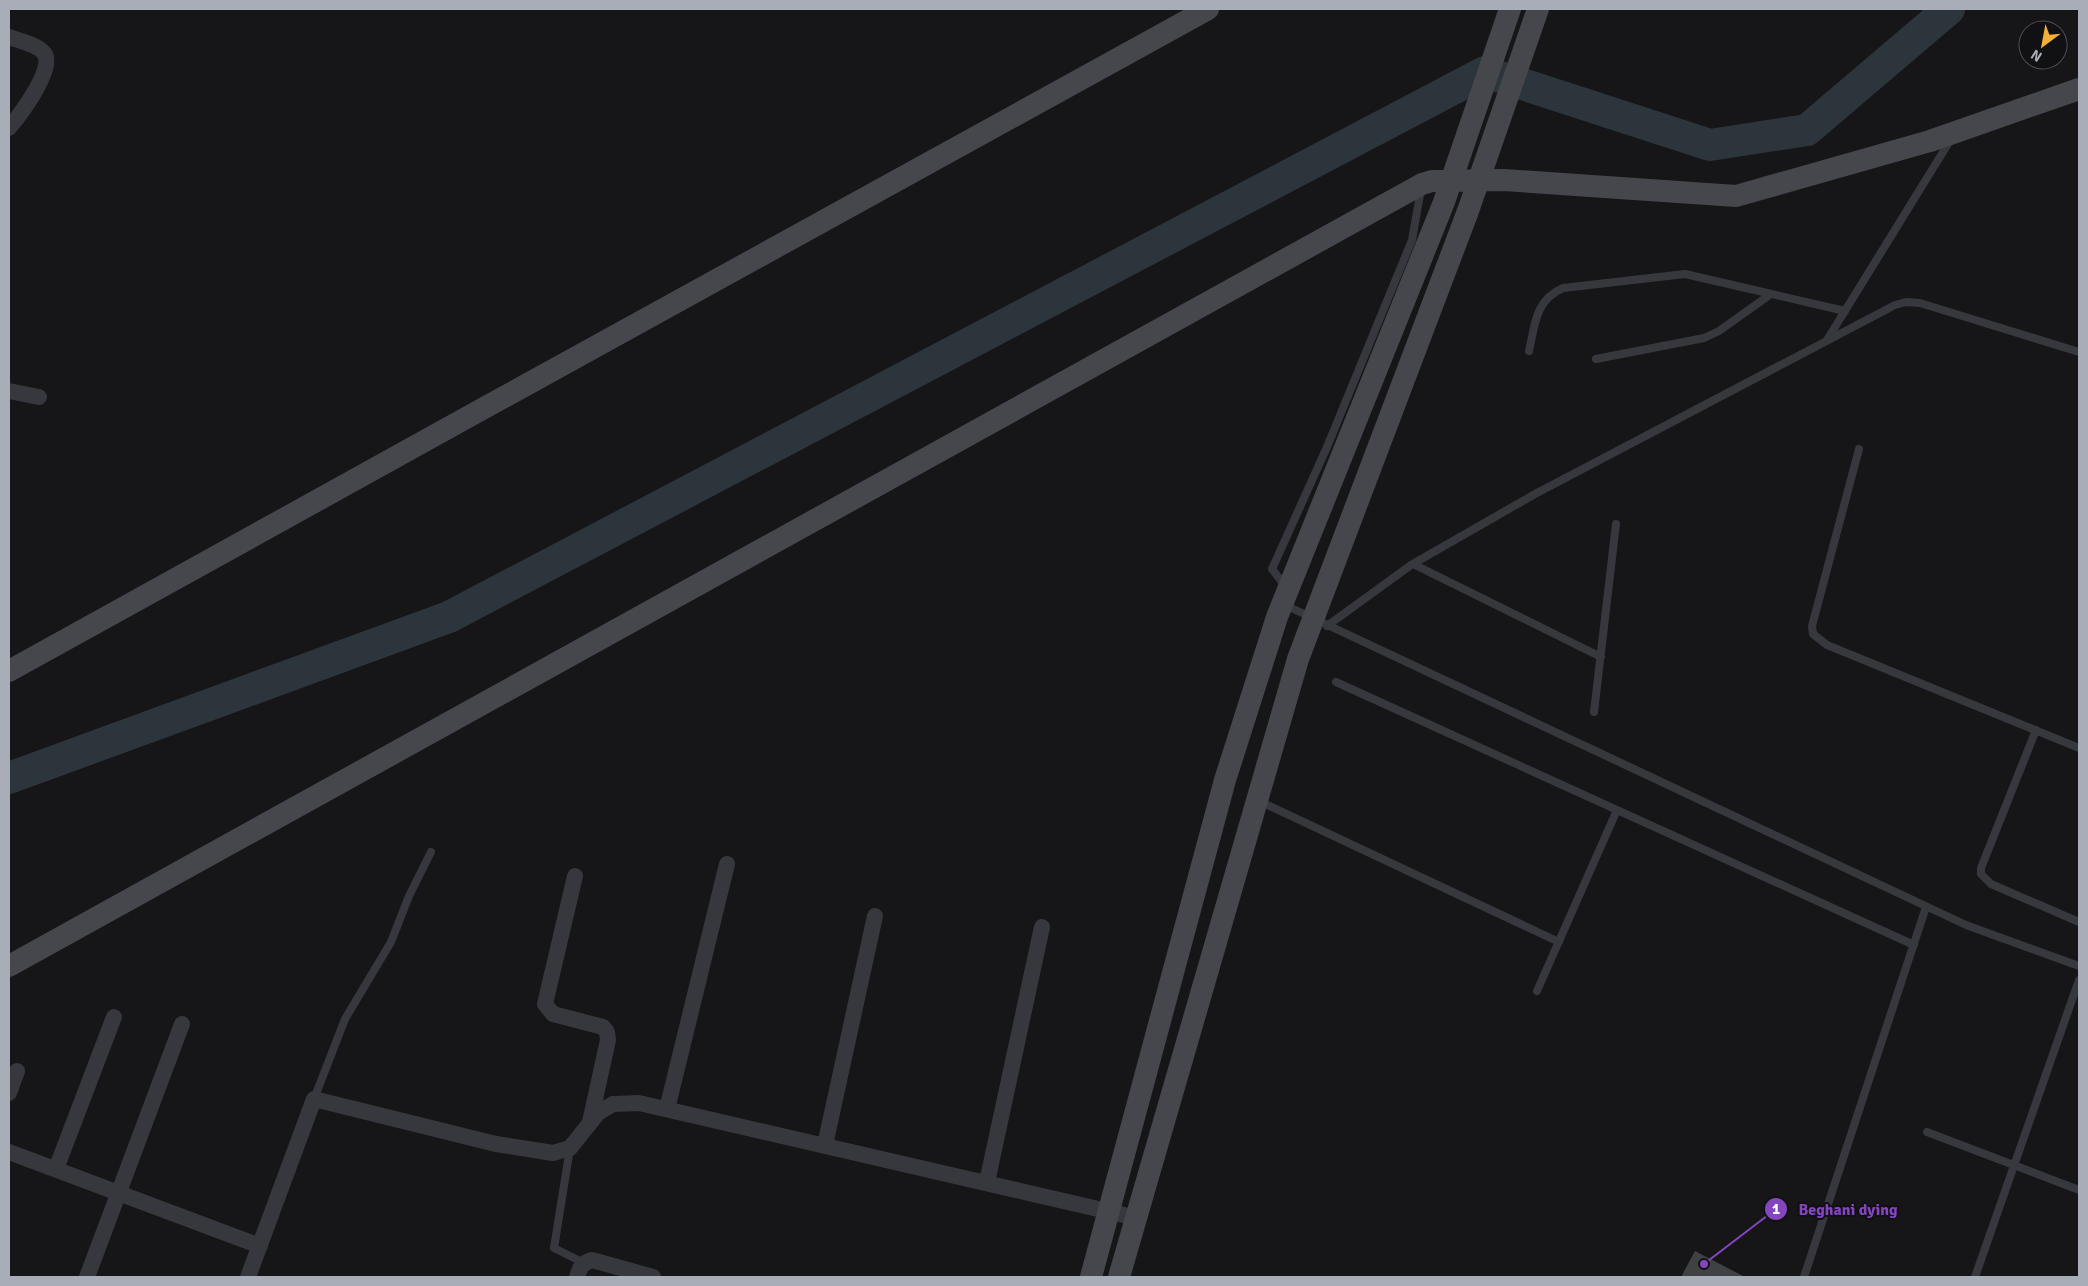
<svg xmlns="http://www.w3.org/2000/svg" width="2088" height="1286" viewBox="0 0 2088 1286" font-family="Signika,sans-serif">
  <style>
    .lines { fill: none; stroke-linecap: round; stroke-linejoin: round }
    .river { stroke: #2c353c; stroke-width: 32 }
    .building { fill: #404145 }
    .lane { stroke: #37383d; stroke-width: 8 }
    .street { stroke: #37383d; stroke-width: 16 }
    .secondary { stroke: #45474d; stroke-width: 22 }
    .leader { fill: none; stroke: #8446be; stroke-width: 2 }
    .callout-dot { fill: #8446be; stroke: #111113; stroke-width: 2 }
    .mark-label { font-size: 15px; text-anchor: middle; font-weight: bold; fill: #fff }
    .callout-label { font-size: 16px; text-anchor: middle; font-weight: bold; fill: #8446be; stroke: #111113; stroke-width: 4; stroke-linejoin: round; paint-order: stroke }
  </style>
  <rect width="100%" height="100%" fill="#161618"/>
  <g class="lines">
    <path class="river" d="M 9,778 L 449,617 L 1485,72 L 1710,145 L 1807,130 L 1949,9"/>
  </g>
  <path class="building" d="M 1695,1251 L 1745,1277 L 1681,1277 Z"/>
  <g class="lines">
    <path class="lane" d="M 1827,340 L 1951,139
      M 1529,351 C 1535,325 1535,300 1563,288 L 1685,274 L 1845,311
      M 1596,359 L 1704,338 L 1719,331 L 1771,294
      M 1859,449 L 1812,626 L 1813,634 L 1827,645 L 2079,748
      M 1413,564 L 1601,657
      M 1285,586 L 1272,569 L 1327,447 L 1412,240 L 1421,189
      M 1285,605 L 1966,925 L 2079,966
      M 1327,626 L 1411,565 L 1535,494 L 1895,305 L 1906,302 L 1920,303 L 2079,352
      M 1336,682 L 1914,945
      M 1594,712 L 1616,524
      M 2036,730 L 1981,868 L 1981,874 L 1991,884 L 2079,922
      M 1259,801 L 1559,942
      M 1537,991 L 1617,810
      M 314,1099 L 345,1019 L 391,942 L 409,896 L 431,852
      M 1927,1132 L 2079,1190
      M 570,1148 L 554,1248 L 584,1263
      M 1804,1277 L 1926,907
      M 1975,1277 L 2079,980"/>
    <path class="street" d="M 9,37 C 19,41 37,44 44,53 C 56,68 19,116 9,128
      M 9,391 L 39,397
      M 575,876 L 545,1004 L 553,1014 L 603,1027 L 607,1032 L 608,1040 L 590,1122
      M 9,1093 L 17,1071
      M 667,1109 L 727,864
      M 825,1145 L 875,916
      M 9,1152 L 260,1246
      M 56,1169 L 114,1017
      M 987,1182 L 1042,927
      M 87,1277 L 182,1024
      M 248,1277 L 314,1099 L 496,1144 L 553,1153 L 570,1148 L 598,1113 L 613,1104 L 639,1103 L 1137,1218
      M 577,1277 C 580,1267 582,1263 592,1260 L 653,1277"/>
    <path class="secondary" d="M 9,671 C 409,451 807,227 1208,9
      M 9,966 L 1422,184 L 1432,181 L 1504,180 L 1736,196 L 1930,141 L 2079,89
      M 1091,1277 L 1225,780 L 1277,617 L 1444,202 L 1510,9
      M 1119,1277 L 1298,659 L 1468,211 L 1538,9"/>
  </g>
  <path class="leader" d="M1704 1264L1776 1209"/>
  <g class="callout-dot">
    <circle cx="1704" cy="1264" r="5"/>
    <circle cx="1776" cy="1209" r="12"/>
  </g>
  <g class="mark-label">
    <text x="1776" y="1214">1</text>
  </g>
  <g class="callout-label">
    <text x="1848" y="1215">Beghani dying</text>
  </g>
  <rect width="2088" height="1286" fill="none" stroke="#a8adb8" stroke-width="20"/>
  <g transform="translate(2043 45) rotate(212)"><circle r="24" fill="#111113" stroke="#4d4f55"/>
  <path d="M0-4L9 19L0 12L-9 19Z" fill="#f2b134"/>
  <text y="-8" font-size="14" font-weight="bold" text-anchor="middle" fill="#a8adb8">N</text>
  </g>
</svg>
